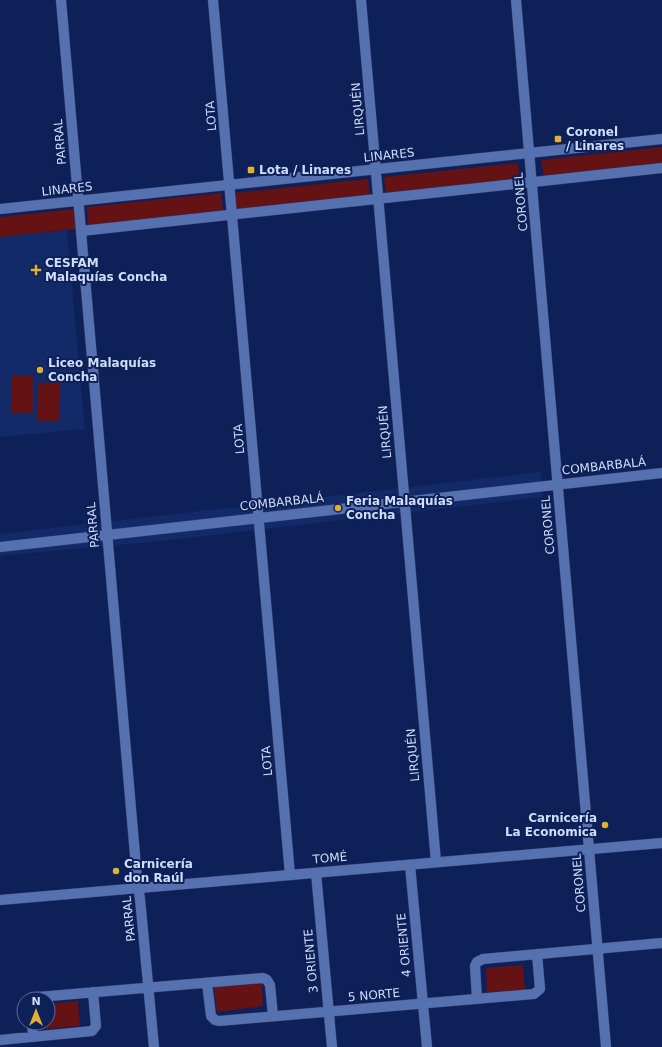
<svg xmlns="http://www.w3.org/2000/svg" width="662" height="1047" viewBox="0 0 662 1047" font-family="'DejaVu Sans',sans-serif">
  <style>
    .built { fill: #132a68 }
    .green { fill: #651214 }
    .lines { fill: none; stroke-linecap: round; stroke-linejoin: round }
    .minor-casing { stroke: #333869; stroke-width: 11 }
    .tertiary-casing { stroke: #333869; stroke-width: 11 }
    .secondary-casing { stroke: #333869; stroke-width: 11 }
    .minor { stroke: #5571b0; stroke-width: 10 }
    .tertiary { stroke: #5571b0; stroke-width: 10 }
    .secondary { stroke: #5571b0; stroke-width: 10 }
    .poi-dot { fill: #e1af34; stroke: #0d2058; stroke-width: 1.5 }
    .labels { text-anchor: middle; stroke-width: 4; stroke-linejoin: round; paint-order: stroke }
    .street-label { font-size: 12px; fill: #d0defa; stroke: #0d2058 }
    .poi-label { font-size: 12px; font-weight: bold; fill: #d0defa; stroke: #0d2058; text-anchor: start }
  </style>
  <rect width="100%" height="100%" fill="#0d2058"/>
  <path class="built" d="M 67,230 L 85,429 L 0,437 L 0,237 Z
    M 541,472 L 543,497 L 161,541 L 0,556 L 0,534 Z"/>
  <path class="green" d="M 662,147 L 662,166 L 544,176 L 541,160 Z
    M 518,163 L 520,182 L 386,196 L 384,177 Z
    M 368,179 L 370,198 L 236,212 L 234,193 Z
    M 221,193 L 223,212 L 88,227 L 87,207 Z
    M 74,209 L 76,229 L 0,237 L 0,217 Z
    M 12,375 L 33,376 L 33,413 L 11,413 Z
    M 38,383 L 60,383 L 59,421 L 37,421 Z
    M 523,965 L 525,990 L 487,992 L 486,968 Z
    M 262,983 L 263,1006 L 217,1012 L 214,987 Z
    M 78,1001 L 80,1026 L 42,1029 L 41,1023 L 48,1023 L 48,1004 Z"/>
  <g class="lines">
    <defs>
      <path id="minor" d="M 61,0 L 137,878 L 140,899 L 154,1047
        M 213,0 L 290,875
        M 361,0 L 436,862
        M 81,231 L 662,168
        M 410,865 L 427,1047
        M 316,873 L 332,1047
        M 207,983 L 211,1016 L 215,1020 L 219,1021 L 534,994 L 540,989 L 537,954
        M 33,999 L 38,997 L 263,978 L 267,980 L 270,985 L 273,1016
        M 477,999 L 475,966 L 477,962 L 483,959 L 662,943
        M 32,1023 L 33,1037
        M 0,1040 L 92,1031 L 96,1026 L 93,992"/>
      <path id="tertiary" d="M 516,0 L 606,1047
        M 0,209 L 662,139
        M 0,900 L 662,843"/>
      <path id="secondary" d="M 0,547 L 662,473"/>
    </defs>
    <use href="#minor" class="minor-casing"/>
    <use href="#tertiary" class="tertiary-casing"/>
    <use href="#secondary" class="secondary-casing"/>
    <use href="#minor" class="minor"/>
    <use href="#tertiary" class="tertiary"/>
    <use href="#secondary" class="secondary"/>
  </g>
  <g class="poi-dot">
    <rect x="554" y="135" width="8" height="8" rx="2"/>
    <rect x="247" y="166" width="8" height="8" rx="2"/>
    <path d="M34 264h4v4h4v4h-4v4h-4v-4h-4v-4h4z"/>
    <circle cx="40" cy="370" r="4"/>
    <circle cx="338" cy="508" r="4"/>
    <circle cx="605" cy="825" r="4"/>
    <circle cx="116" cy="871" r="4"/>
  </g>
  <g class="labels">
    <g class="street-label">
      <text transform="translate(358 109) rotate(-95)" y="4">LIRQUÉN</text>
      <text transform="translate(211 116) rotate(-95)" y="4">LOTA</text>
      <text transform="translate(60 142) rotate(-95)" y="4">PARRAL</text>
      <text transform="translate(389 155) rotate(-6)" y="4">LINARES</text>
      <text transform="translate(67 189) rotate(-6)" y="4">LINARES</text>
      <text transform="translate(521 202) rotate(-95)" y="4">CORONEL</text>
      <text transform="translate(385 432) rotate(-95)" y="4">LIRQUÉN</text>
      <text transform="translate(239 439) rotate(-95)" y="4">LOTA</text>
      <text transform="translate(604 466) rotate(-6)" y="4">COMBARBALÁ</text>
      <text transform="translate(282 502) rotate(-6)" y="4">COMBARBALÁ</text>
      <text transform="translate(93 525) rotate(-95)" y="4">PARRAL</text>
      <text transform="translate(548 525) rotate(-95)" y="4">CORONEL</text>
      <text transform="translate(413 755) rotate(-95)" y="4">LIRQUÉN</text>
      <text transform="translate(267 761) rotate(-95)" y="4">LOTA</text>
      <text transform="translate(330 858) rotate(-5)" y="4">TOMÉ</text>
      <text transform="translate(579 883) rotate(-95)" y="4">CORONEL</text>
      <text transform="translate(129 919) rotate(-96)" y="4">PARRAL</text>
      <text transform="translate(404 945) rotate(-95)" y="4">4 ORIENTE</text>
      <text transform="translate(311 961) rotate(-95)" y="4">3 ORIENTE</text>
      <text transform="translate(374 995) rotate(-5)" y="4">5 NORTE</text>
    </g>
    <g class="poi-label">
      <text x="566" y="136">Coronel<tspan x="566" dy="14">/ Linares</tspan></text>
      <text x="259" y="174">Lota / Linares</text>
      <text x="45" y="267">CESFAM<tspan x="45" dy="14">Malaquías Concha</tspan></text>
      <text x="48" y="367">Liceo Malaquías<tspan x="48" dy="14">Concha</tspan></text>
      <text x="346" y="505">Feria Malaquías<tspan x="346" dy="14">Concha</tspan></text>
      <text x="597" y="822" text-anchor="end">Carnicería<tspan x="597" dy="14">La Economica</tspan></text>
      <text x="124" y="868">Carnicería<tspan x="124" dy="14">don Raúl</tspan></text>
    </g>
  </g>
  <g transform="translate(36 1011)"><circle r="19" fill="#0d2058" stroke="#5b6c99"/>
  <path d="M0-3L7 15L0 10L-7 15Z" fill="#e1af34"/>
  <text y="-6" font-size="11" font-weight="bold" text-anchor="middle" fill="#d0defa">N</text>
  </g>
</svg>
